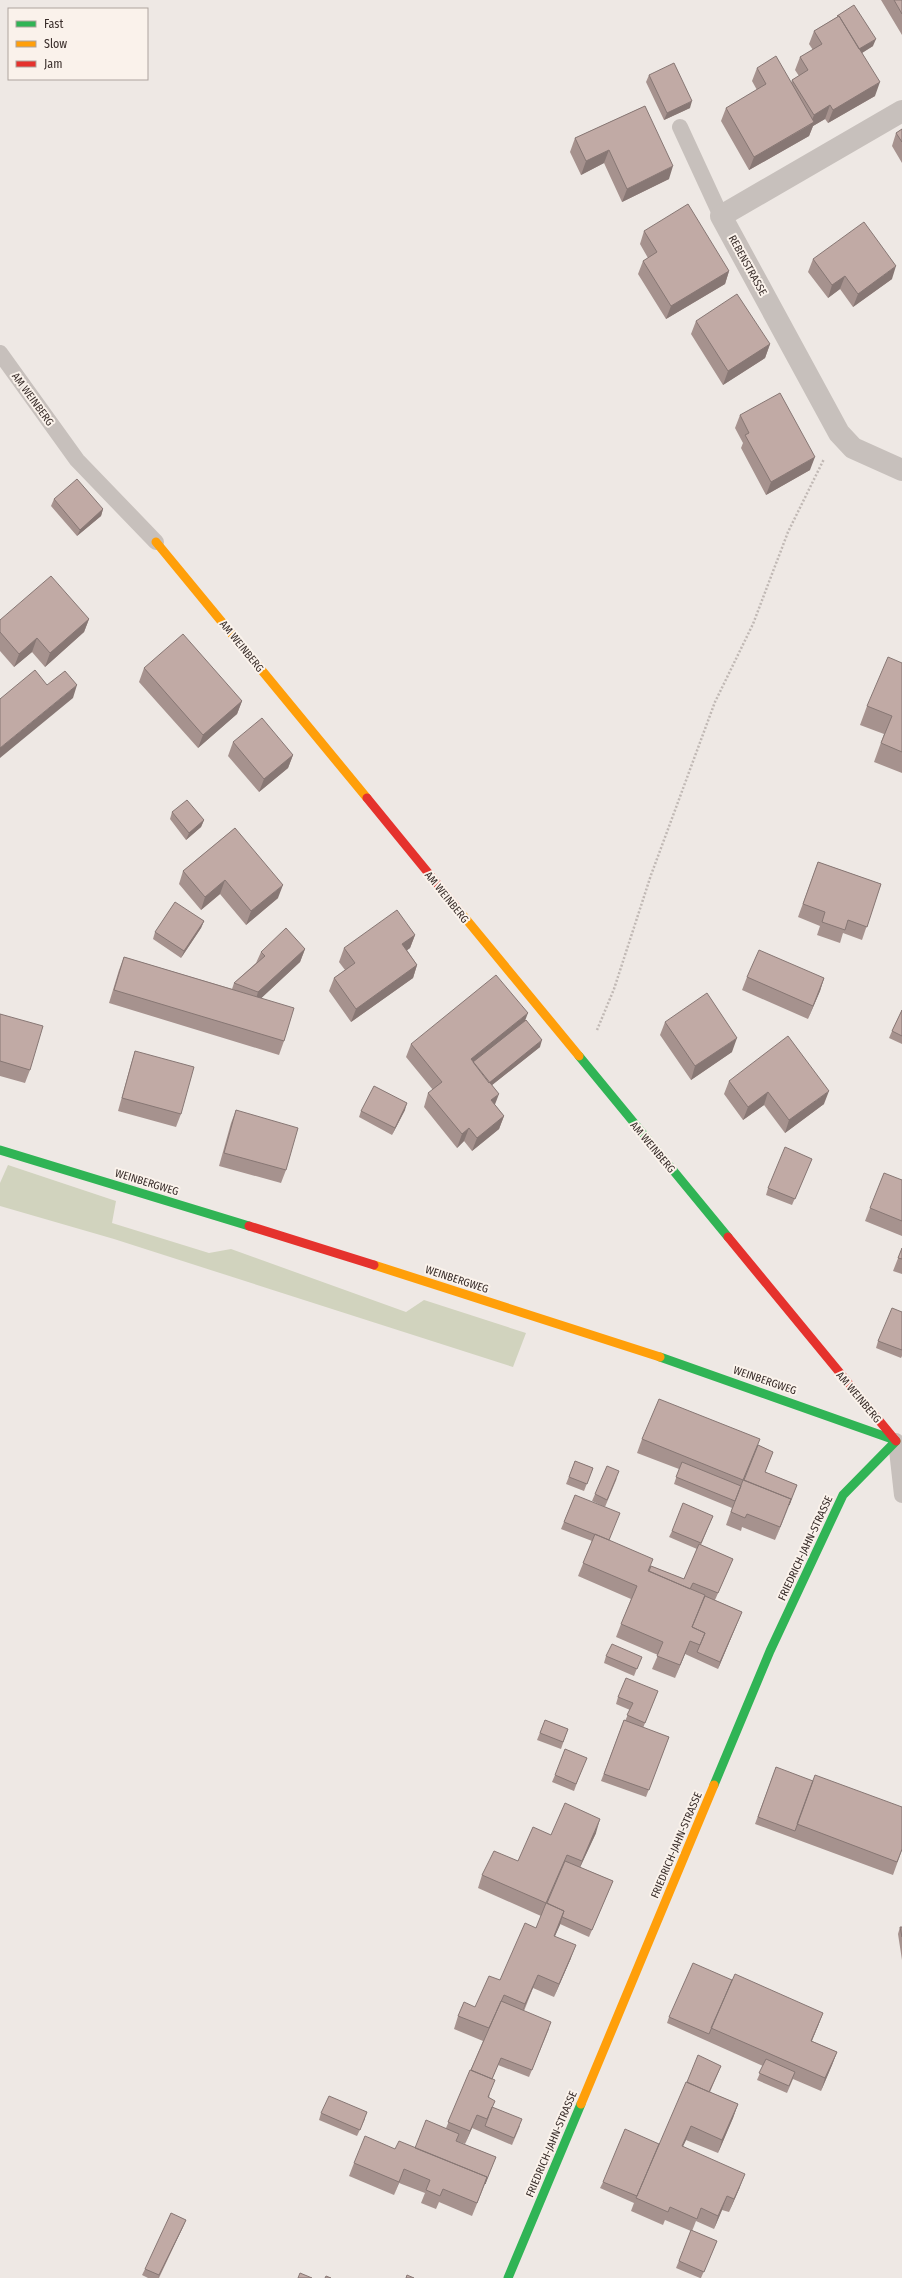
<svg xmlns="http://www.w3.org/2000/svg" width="902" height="2278" viewBox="0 0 902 2278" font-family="'Fira Sans Condensed',sans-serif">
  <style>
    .green { fill: #d1d3be }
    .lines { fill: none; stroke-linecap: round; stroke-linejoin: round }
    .path { stroke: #c0b8b4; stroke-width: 2.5; stroke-dasharray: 2 2; stroke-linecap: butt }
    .lane { stroke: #c7c0bc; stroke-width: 16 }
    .street { stroke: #c7c0bc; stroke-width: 22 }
    .fast { stroke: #30b455; stroke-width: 9 }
    .slow { stroke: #ff9f0a; stroke-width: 9 }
    .jam { stroke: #e5322d; stroke-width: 9 }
    .wall { fill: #a6928e }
    .shaded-wall { fill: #877774 }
    .building { fill: #c1aaa5; stroke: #877774 }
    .labels { text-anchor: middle; stroke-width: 4; stroke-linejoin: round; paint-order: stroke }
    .street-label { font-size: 11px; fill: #392d2a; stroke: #faf2eb }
  </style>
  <rect width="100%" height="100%" fill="#eee8e4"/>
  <path class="green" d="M 8,1165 L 116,1201 L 112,1223 L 209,1253 L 231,1249 L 406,1312 L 424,1300 L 526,1333 L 513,1367 L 114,1239 L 0,1206 L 0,1183 Z"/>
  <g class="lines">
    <path class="path" d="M 597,1030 L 614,989 L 651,875 L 715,702 L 753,624 L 788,532 L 824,459"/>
    <path class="lane" d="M 680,127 L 721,216
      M 0,353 L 77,460 L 156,542
      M 896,1441 L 902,1495"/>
    <path class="street" d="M 902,111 L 721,216 L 839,433 L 853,448 L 902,470"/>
    <path class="fast" d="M 579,1056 L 728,1237
      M 0,1150 L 249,1226
      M 660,1357 L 895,1440
      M 714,1785 L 770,1651 L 843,1495 L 896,1441
      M 508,2278 L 581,2104"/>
    <path class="slow" d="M 156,542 L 367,798
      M 461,913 L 579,1056
      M 374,1265 L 660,1357
      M 581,2104 L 714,1785"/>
    <path class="jam" d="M 367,798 L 461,913
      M 249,1226 L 374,1265
      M 728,1237 L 896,1441"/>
  </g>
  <path class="wall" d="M 881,0 L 902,0 L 902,35 Z
    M 837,16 L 873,46 L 862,53 L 875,96 L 828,123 L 825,119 L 813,126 L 809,136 L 749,170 L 721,121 L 726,108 L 757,90 L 752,81 L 757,68 L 791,83 L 792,80 L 799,76 L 795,70 L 800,57 L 813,50 L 809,44 L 814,31 L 837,17 Z
    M 649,75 L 690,108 L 664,120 L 646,82 Z
    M 645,106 L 669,179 L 622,202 L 604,163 L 581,175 L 570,152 L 575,138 Z
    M 902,129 L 902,163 L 892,146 L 896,133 Z
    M 644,231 L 729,271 L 725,284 L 666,319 L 638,274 L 643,261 L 648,258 L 640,244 Z
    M 813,259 L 892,279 L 853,307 L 840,289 L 828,298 L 808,272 Z
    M 696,321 L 770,344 L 765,358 L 723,385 L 691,334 Z
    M 740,415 L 810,470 L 766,495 L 741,448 L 743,443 L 735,428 Z
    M 54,499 L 103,509 L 101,516 L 77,536 L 51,506 Z
    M 89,619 L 84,632 L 45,667 L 32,652 L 14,667 L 0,651 L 0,620 Z
    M 902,663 L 902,773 L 874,762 L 884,734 L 860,725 L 867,706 Z
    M 144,668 L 242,701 L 237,714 L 198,748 L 139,682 Z
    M 233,742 L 293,755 L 288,768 L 259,792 L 228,756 Z
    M 172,812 L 204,820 L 201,827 L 186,840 L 170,819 Z
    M 235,828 L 278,898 L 246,925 L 220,894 L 201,910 L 179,884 L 183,871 Z
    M 818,862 L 881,884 L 862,940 L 843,933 L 840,943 L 817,935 L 820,926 L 798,917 Z
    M 204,921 L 201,928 L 181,958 L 153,939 L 155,932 Z
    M 415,935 L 410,948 L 407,950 L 417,965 L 413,978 L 351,1022 L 329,991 L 334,978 L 345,970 L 339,962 L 344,948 Z
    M 305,949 L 300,962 L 261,998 L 284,1041 L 279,1055 L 109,1003 L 119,970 L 124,957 L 232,989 L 234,983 L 256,963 L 261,952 Z
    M 747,977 L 824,978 L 820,991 L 808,1019 L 742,990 Z
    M 902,1010 L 902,1044 L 889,1038 L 892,1031 Z
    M 0,1014 L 30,1070 L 25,1083 L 0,1076 Z
    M 526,1020 L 540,1047 L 492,1085 L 495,1105 L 504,1116 L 499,1129 L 472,1151 L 464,1141 L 457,1148 L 424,1107 L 428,1093 L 433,1090 L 406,1057 L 411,1044 Z
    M 665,1022 L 732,1052 L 691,1080 L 660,1035 Z
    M 135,1051 L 181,1114 L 176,1127 L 118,1111 L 131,1064 Z
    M 729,1081 L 824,1104 L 785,1133 L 764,1105 L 743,1120 L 724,1094 Z
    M 236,1110 L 286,1170 L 281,1183 L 219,1166 L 231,1123 Z
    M 405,1110 L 392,1135 L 359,1117 L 361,1111 Z
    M 812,1159 L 792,1205 L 766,1195 L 768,1188 Z
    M 902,1180 L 902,1236 L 865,1221 L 870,1208 Z
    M 902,1248 L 902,1274 L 893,1271 Z
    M 902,1312 L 902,1356 L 901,1358 L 876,1348 L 878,1341 Z
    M 642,1439 L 758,1445 L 773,1452 L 765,1472 L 797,1485 L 775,1540 L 742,1527 L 741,1531 L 726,1525 L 732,1508 L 674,1484 L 679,1469 L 637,1453 Z
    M 575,1461 L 593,1468 L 584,1491 L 566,1484 Z
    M 617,1478 L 605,1507 L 592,1501 L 595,1494 Z
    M 575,1495 L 609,1540 L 651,1566 L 684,1579 L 697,1549 L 669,1537 L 672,1531 L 713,1516 L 701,1545 L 733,1559 L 715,1600 L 742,1612 L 718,1669 L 685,1654 L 675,1678 L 652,1669 L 658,1655 L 616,1637 L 621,1624 L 631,1599 L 578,1576 L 592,1541 L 561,1529 Z
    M 606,1656 L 639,1663 L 634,1676 L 604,1663 Z
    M 618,1697 L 655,1698 L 643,1728 L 669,1737 L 646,1797 L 601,1781 L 624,1720 L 625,1721 L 630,1710 L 616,1704 Z
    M 545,1720 L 568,1729 L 561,1749 L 537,1740 Z
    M 584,1764 L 574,1791 L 552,1782 L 555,1775 Z
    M 776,1767 L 902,1850 L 893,1875 L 755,1824 Z
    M 596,1833 L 580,1867 L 613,1881 L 589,1937 L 560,1924 L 555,1936 L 571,1958 L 554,1997 L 533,1988 L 524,2011 L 549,2029 L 529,2077 L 498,2065 L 492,2079 L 489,2098 L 492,2107 L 520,2126 L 512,2145 L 472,2128 L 465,2144 L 456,2141 L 496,2157 L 472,2216 L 439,2202 L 436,2209 L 421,2203 L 425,2193 L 399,2183 L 394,2195 L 349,2176 L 354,2163 L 395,2149 L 415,2148 L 446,2128 L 483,2041 L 454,2029 L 458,2016 L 475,2007 L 500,1980 L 536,1928 L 541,1916 L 478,1888 L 482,1875 L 518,1861 L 551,1835 Z
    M 900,1927 L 902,1927 L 902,1960 L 898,1934 Z
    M 732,1980 L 823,2013 L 818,2026 L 812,2041 L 837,2052 L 832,2065 L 821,2091 L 793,2079 L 787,2093 L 757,2080 L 763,2066 L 667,2023 L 669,2017 Z
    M 721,2066 L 710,2092 L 738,2104 L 733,2118 L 718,2153 L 686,2140 L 683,2146 L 740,2187 L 729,2212 L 722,2210 L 714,2229 L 696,2221 L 692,2231 L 717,2241 L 701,2278 L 700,2278 L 676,2268 L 691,2231 L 665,2220 L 663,2225 L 631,2211 L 634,2203 L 600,2188 L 603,2182 L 659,2144 Z
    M 321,2113 L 365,2119 L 357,2136 L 319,2120 Z
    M 186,2220 L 183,2227 L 159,2278 L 148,2278 L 142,2275 L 145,2269 Z"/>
  <path class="shaded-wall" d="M 876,39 L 873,46 L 857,56 L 859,49 Z
    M 880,82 L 875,96 L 828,123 L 833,110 Z
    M 692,101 L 690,108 L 664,120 L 667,113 Z
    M 830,105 L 825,119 L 813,126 L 809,136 L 749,170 L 754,157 L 810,125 L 814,115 Z
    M 609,150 L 604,163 L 581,175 L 586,161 Z
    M 673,166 L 669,179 L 622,202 L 627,189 Z
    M 896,266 L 892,279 L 853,307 L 858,294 Z
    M 729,271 L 725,284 L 666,319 L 671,306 Z
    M 845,276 L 840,289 L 828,298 L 832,285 Z
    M 770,344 L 765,358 L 723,385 L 728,371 Z
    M 815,457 L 810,470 L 766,495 L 771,482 Z
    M 103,509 L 101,516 L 77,536 L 80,530 Z
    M 89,619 L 84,632 L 45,667 L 50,653 Z
    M 37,638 L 32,652 L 14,667 L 19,654 Z
    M 77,685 L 73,698 L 0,758 L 0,748 Z
    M 242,701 L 237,714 L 198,748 L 203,735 Z
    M 293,755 L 288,768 L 259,792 L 264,779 Z
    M 204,820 L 201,827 L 186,840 L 189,833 Z
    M 225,880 L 220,894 L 201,910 L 205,897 Z
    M 283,885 L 278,898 L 246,925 L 251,911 Z
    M 204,921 L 201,928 L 181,958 L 184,951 Z
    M 415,935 L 410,948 L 398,957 L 402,944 Z
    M 305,949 L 300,962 L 254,1005 L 258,992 Z
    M 417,965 L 413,978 L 351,1022 L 356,1009 Z
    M 824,978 L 820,991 L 808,1019 L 813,1006 Z
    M 528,1013 L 523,1026 L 471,1069 L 471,1059 Z
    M 737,1038 L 732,1052 L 691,1080 L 695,1066 Z
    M 542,1040 L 540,1047 L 482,1093 L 485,1086 Z
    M 829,1091 L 824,1104 L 785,1133 L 789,1120 Z
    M 768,1092 L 764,1105 L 743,1120 L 748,1107 Z
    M 499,1094 L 494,1107 L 491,1100 Z
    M 407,1103 L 405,1110 L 392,1135 L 395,1128 Z
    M 504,1116 L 499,1129 L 472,1151 L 477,1138 Z
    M 469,1128 L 464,1141 L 457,1148 L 462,1134 Z
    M 795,1492 L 775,1540 L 780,1527 Z
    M 742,1612 L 739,1619 L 718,1669 L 720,1662 Z
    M 690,1641 L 685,1654 L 675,1678 L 680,1665 Z
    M 600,1819 L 596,1833 L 577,1874 L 582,1861 Z
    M 564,1911 L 560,1925 L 549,1949 L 554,1936 Z
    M 576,1945 L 571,1958 L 554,1997 L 559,1984 Z
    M 538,1975 L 533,1988 L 520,2017 L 525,2004 Z
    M 823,2013 L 818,2026 L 806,2054 L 811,2041 Z
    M 837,2052 L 832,2065 L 821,2091 L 825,2078 Z
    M 738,2104 L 733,2118 L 718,2153 L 722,2140 Z
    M 477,2115 L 472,2128 L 465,2144 L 470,2131 Z
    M 691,2126 L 686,2140 L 677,2159 L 682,2146 Z
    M 404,2169 L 399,2183 L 394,2195 Z
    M 745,2174 L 740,2187 L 729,2212 L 734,2199 Z
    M 727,2196 L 722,2210 L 714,2229 L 718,2216 Z
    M 186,2220 L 183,2227 L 158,2278 L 159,2275 Z"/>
  <path class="building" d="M 894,0 L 902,0 L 902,14 Z
    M 854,5 L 876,39 L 859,49 L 839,16 L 837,16 Z
    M 839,16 L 880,82 L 833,110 L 830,105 L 814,115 L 792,80 L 808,70 L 800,57 L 822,44 L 814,31 Z
    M 776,56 L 814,122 L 754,157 L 726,108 L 766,84 L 757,68 Z
    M 674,63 L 692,101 L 667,113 L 649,75 Z
    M 645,106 L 673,166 L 627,189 L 609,150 L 586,161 L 575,138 Z
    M 902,129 L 902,142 L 896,133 Z
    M 688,204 L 729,271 L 671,306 L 643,261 L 657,252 L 644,231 Z
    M 864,222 L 896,266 L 858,294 L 845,276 L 832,285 L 813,259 Z
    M 737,294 L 770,344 L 728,371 L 696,321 Z
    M 780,393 L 815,457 L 771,482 L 745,435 L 749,433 L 740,415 Z
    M 77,479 L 103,509 L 80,530 L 54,499 Z
    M 51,576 L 89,619 L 50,653 L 37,638 L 19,654 L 0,632 L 0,620 Z
    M 183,634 L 242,701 L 203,735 L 144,668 Z
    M 888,657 L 902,663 L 902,752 L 881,743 L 892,716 L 867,706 Z
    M 35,670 L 47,685 L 65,671 L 77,685 L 0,748 L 0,699 Z
    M 262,718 L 293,755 L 264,779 L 233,742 Z
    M 187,800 L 204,820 L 189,833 L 172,812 Z
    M 235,828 L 283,885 L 251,911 L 225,880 L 205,897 L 183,871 Z
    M 818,862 L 881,884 L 867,927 L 848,920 L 845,930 L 822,922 L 825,912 L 803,904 Z
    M 175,902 L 204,921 L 184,951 L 155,932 Z
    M 397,910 L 415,935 L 402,944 L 417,965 L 356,1009 L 334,978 L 355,963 L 344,948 Z
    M 286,928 L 305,949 L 258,992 L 234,983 L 265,956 L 261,952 Z
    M 759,950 L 824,978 L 813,1006 L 747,977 Z
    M 124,957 L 294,1008 L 284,1041 L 114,990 Z
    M 496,975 L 528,1013 L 471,1059 L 499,1094 L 491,1100 L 504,1116 L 477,1138 L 469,1128 L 462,1134 L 428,1093 L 442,1082 L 411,1044 Z
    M 707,993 L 737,1038 L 695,1066 L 665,1022 Z
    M 902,1010 L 902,1036 L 892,1031 Z
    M 0,1014 L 43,1026 L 30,1070 L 0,1061 Z
    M 526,1020 L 542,1040 L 489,1083 L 473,1062 Z
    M 788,1036 L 829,1091 L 789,1120 L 768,1092 L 748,1107 L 729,1081 Z
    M 135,1051 L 194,1067 L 181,1114 L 122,1098 Z
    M 374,1086 L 407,1103 L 395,1128 L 361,1111 Z
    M 236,1110 L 298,1128 L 286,1170 L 224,1153 Z
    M 785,1147 L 812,1159 L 795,1199 L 768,1188 Z
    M 884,1173 L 902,1180 L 902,1221 L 870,1208 Z
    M 902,1248 L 902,1259 L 898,1258 Z
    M 892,1308 L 902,1312 L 902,1350 L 878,1341 Z
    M 659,1399 L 760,1439 L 743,1480 L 791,1499 L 780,1527 L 747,1514 L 745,1518 L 731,1512 L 743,1480 L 642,1439 Z
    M 758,1445 L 773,1452 L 765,1472 L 797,1485 L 789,1505 L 791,1499 L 744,1480 Z
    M 575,1461 L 593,1468 L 587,1484 L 569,1477 Z
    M 682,1462 L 741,1486 L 735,1501 L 676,1477 Z
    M 607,1466 L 619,1471 L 607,1500 L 595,1494 Z
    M 575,1495 L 620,1513 L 609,1540 L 564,1522 Z
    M 683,1503 L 713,1516 L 701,1543 L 672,1531 Z
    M 595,1534 L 653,1559 L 648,1571 L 705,1595 L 692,1627 L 705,1633 L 700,1645 L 690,1641 L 680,1665 L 657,1656 L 663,1642 L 621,1624 L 637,1586 L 583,1563 Z
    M 699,1544 L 733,1559 L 718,1593 L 693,1583 L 690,1589 L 649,1571 L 651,1566 L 684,1579 Z
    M 705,1596 L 742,1612 L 720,1662 L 697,1652 L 705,1633 L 692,1627 Z
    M 612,1644 L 642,1657 L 637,1669 L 606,1656 Z
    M 626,1678 L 658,1691 L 645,1723 L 627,1715 L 633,1703 L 618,1697 Z
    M 545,1720 L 568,1729 L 563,1742 L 540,1733 Z
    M 624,1720 L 669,1737 L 649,1790 L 604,1774 Z
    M 565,1749 L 587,1758 L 576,1784 L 555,1775 Z
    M 776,1767 L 813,1781 L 795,1831 L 758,1817 Z
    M 815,1775 L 902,1807 L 902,1849 L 897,1862 L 797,1824 Z
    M 565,1803 L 600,1819 L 582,1861 L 567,1855 L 546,1903 L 482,1875 L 494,1851 L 518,1861 L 533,1827 L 551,1835 Z
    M 565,1861 L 613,1881 L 592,1930 L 562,1917 L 564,1911 L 547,1903 Z
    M 546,1903 L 564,1911 L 554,1936 L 576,1945 L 559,1984 L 538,1975 L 525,2004 L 504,1995 L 489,2028 L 458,2016 L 464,2002 L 475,2007 L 489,1976 L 500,1980 L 525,1923 L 536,1928 Z
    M 900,1927 L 902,1927 L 902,1937 Z
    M 693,1963 L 732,1980 L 709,2034 L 669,2017 Z
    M 735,1974 L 823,2013 L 811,2041 L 837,2052 L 825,2078 L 711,2028 Z
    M 501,2001 L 551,2022 L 532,2070 L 501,2058 L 492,2079 L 471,2070 Z
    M 698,2055 L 721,2066 L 709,2092 L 687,2082 Z
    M 766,2059 L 795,2072 L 789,2086 L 759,2073 Z
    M 470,2070 L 495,2080 L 488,2097 L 495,2101 L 487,2119 L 477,2115 L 470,2131 L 448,2122 Z
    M 686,2082 L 738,2104 L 722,2140 L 691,2126 L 682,2146 L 745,2174 L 734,2199 L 727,2196 L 718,2216 L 701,2208 L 697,2219 L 670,2207 L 668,2212 L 636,2198 Z
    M 329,2096 L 367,2112 L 360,2130 L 321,2113 Z
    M 492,2107 L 522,2119 L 514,2138 L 485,2126 Z
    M 426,2120 L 459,2134 L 456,2141 L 496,2157 L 485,2184 L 487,2177 L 415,2148 Z
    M 625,2129 L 659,2144 L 637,2196 L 603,2182 Z
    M 365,2136 L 395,2149 L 399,2141 L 487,2177 L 477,2203 L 443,2189 L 440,2196 L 426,2190 L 430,2180 L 404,2169 L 399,2182 L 354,2163 Z
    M 171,2213 L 186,2220 L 159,2275 L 145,2269 Z
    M 691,2230 L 717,2241 L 704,2272 L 679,2261 Z
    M 300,2273 L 312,2278 L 298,2278 Z
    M 407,2275 L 414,2278 L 406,2278 Z
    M 326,2276 L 331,2278 L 325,2278 Z"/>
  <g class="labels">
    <g class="street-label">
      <text transform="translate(748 265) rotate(61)" y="4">REBENSTRASSE</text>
      <text transform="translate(33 399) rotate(54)" y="4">AM WEINBERG</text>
      <text transform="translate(242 646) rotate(51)" y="4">AM WEINBERG</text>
      <text transform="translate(447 897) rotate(51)" y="4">AM WEINBERG</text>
      <text transform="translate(653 1147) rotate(50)" y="4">AM WEINBERG</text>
      <text transform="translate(147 1182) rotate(17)" y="4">WEINBERGWEG</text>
      <text transform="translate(457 1279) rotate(18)" y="4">WEINBERGWEG</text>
      <text transform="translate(765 1380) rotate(19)" y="4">WEINBERGWEG</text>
      <text transform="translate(859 1397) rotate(50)" y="4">AM WEINBERG</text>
      <text transform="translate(805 1548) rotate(-65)" y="4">FRIEDRICH-JAHN-STRASSE</text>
      <text transform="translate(676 1845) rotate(-67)" y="4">FRIEDRICH-JAHN-STRASSE</text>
      <text transform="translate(551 2144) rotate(-67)" y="4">FRIEDRICH-JAHN-STRASSE</text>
    </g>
  </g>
  <rect x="8" y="8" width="140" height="72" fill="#faf2eb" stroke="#ada39e"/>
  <rect x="16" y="21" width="20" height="6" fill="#30b455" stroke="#ada39e"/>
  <text x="44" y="28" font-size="12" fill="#392d2a">Fast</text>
  <rect x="16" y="41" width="20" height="6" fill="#ff9f0a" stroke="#ada39e"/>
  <text x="44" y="48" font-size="12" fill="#392d2a">Slow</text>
  <rect x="16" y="61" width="20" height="6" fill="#e5322d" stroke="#ada39e"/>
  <text x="44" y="68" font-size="12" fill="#392d2a">Jam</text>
</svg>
